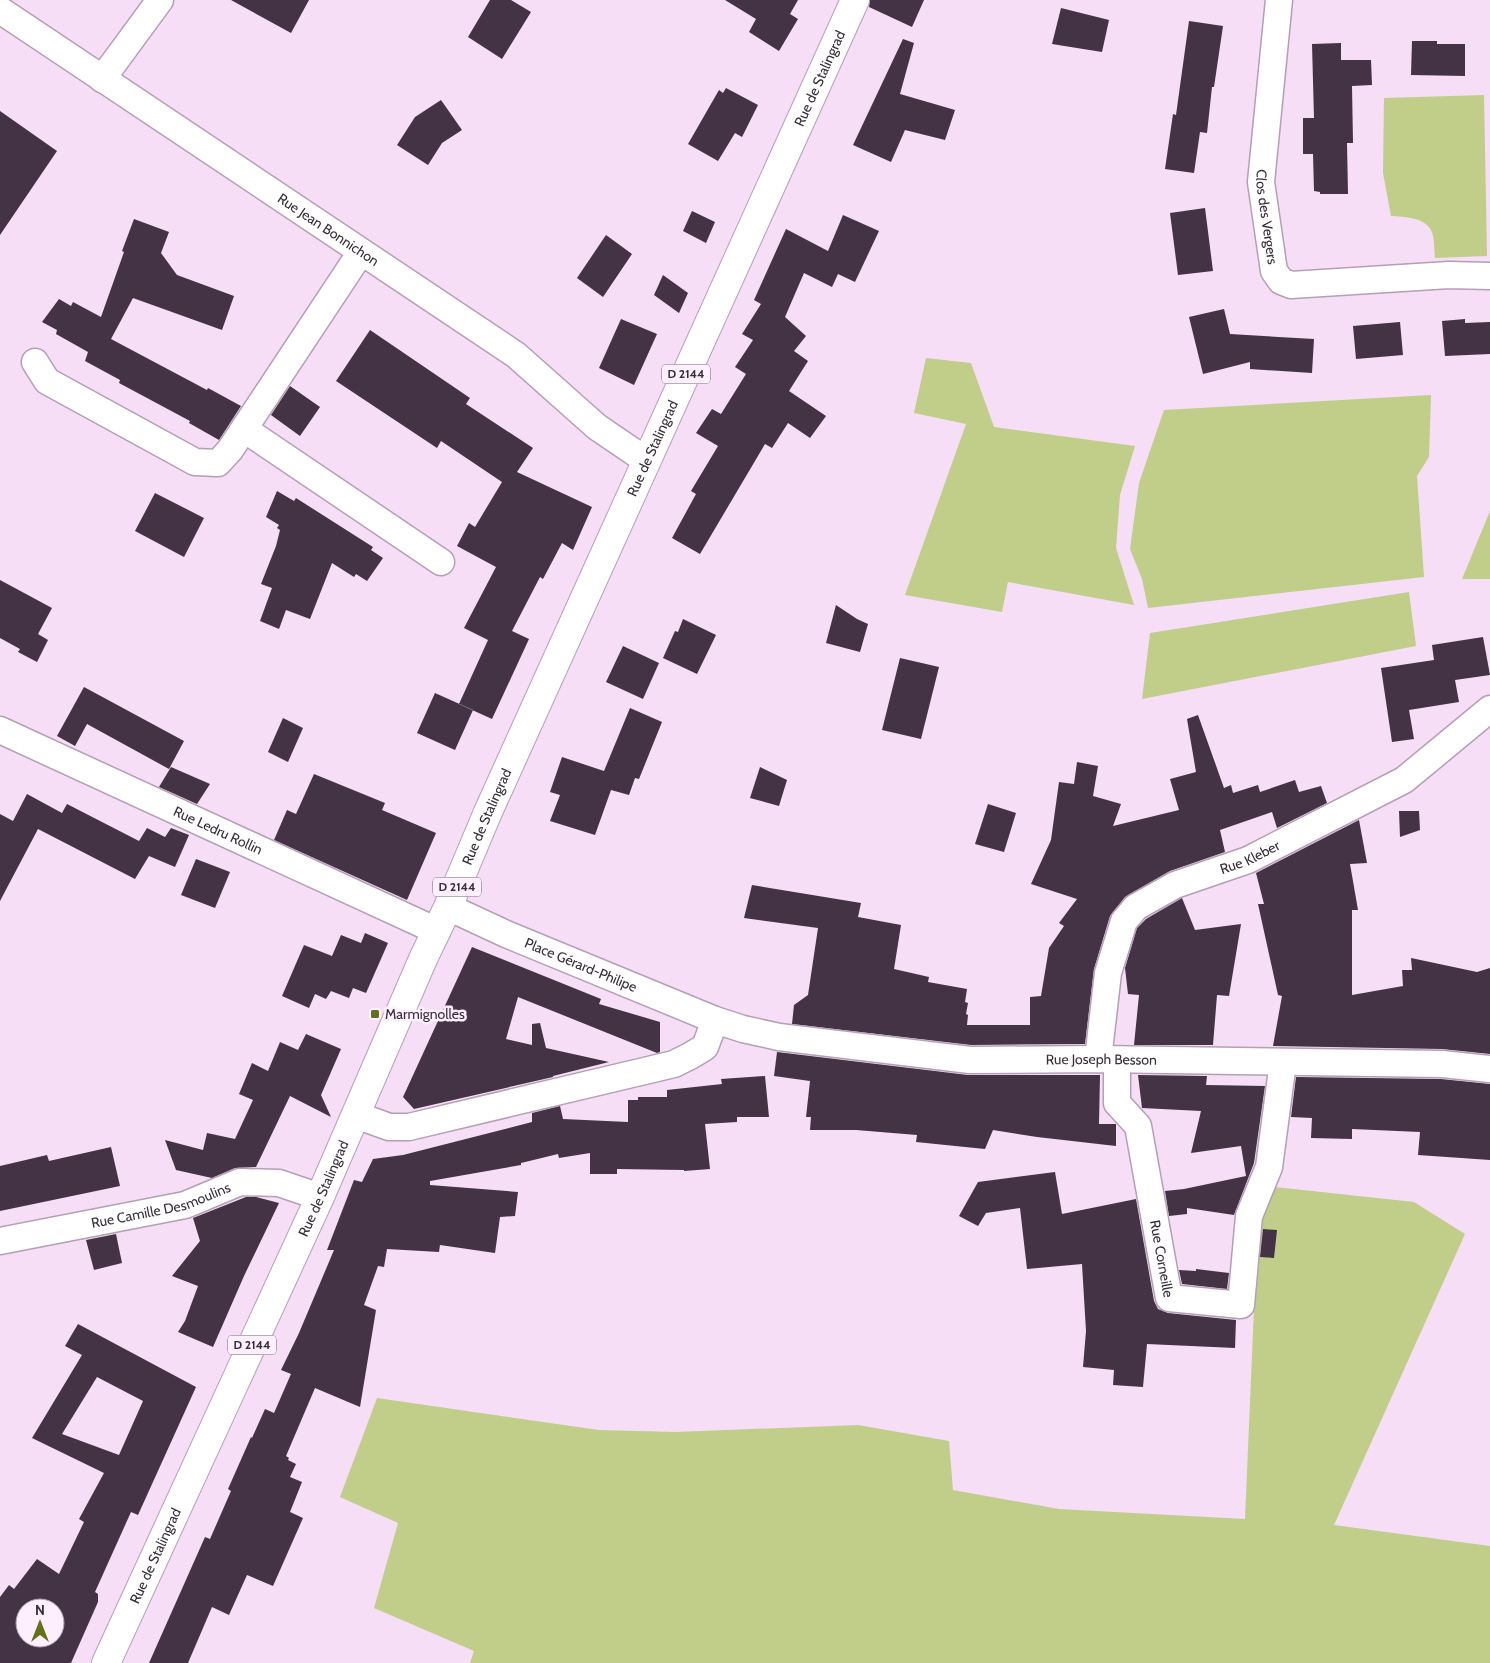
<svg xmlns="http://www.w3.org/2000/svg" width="1490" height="1663" viewBox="0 0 1490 1663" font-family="Cabin,sans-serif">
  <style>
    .green { fill: #c1ce8a }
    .building { fill: #443245; fill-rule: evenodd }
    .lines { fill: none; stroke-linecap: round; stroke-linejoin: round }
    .minor-casing { stroke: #b59fb6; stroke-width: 29 }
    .primary-casing { stroke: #b59fb6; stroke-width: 30 }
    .minor { stroke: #fff; stroke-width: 26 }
    .primary { stroke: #fff; stroke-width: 28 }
    .poi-dot { fill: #65701a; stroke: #fdeffe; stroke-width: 2 }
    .labels { text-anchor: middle; stroke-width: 5; stroke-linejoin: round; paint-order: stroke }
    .shield { fill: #fdeffe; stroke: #726873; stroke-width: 1 }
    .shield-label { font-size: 12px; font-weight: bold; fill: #372e37 }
    .street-label { font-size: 14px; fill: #372e37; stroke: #fdeffe }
    .poi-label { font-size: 14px; fill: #372e37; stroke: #fdeffe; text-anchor: start }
  </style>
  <rect width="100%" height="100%" fill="#f5def6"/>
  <path class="green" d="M 1484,95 L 1487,256 L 1435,258 C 1434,251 1435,237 1431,230 C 1424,217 1404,217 1391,216 L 1383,173 L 1384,98 Z
    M 926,358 L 971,363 L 994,427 L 1135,446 L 1120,495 L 1116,548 L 1134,605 L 1008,582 L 1002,612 L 905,595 L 966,424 L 914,413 Z
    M 1431,395 L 1429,457 L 1417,476 L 1424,577 L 1148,608 L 1142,579 L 1130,549 L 1139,483 L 1164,410 Z
    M 1490,511 L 1490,579 L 1462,579 Z
    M 1409,592 L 1416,646 L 1142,699 L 1150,633 Z
    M 1275,1187 L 1414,1202 L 1465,1234 L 1334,1525 L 1490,1546 L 1490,1663 L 470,1663 L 474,1651 L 374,1608 L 398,1523 L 340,1497 L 377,1398 L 599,1430 L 676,1432 L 858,1425 L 949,1441 L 953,1490 L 1059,1509 L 1245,1519 L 1258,1215 Z"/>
  <path class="building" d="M 231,0 L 309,0 L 291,33 Z
    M 490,0 L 511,0 L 531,12 L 502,59 L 468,37 Z
    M 725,0 L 798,0 L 790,14 L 798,19 L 779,51 L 749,32 L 756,19 Z
    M 870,0 L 924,0 L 912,27 L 869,7 Z
    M 1061,8 L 1109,20 L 1102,52 L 1052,44 Z
    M 1189,21 L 1223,26 L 1214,87 L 1212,87 L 1207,133 L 1200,132 L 1194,173 L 1165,169 L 1173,114 L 1176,115 Z
    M 903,39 L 914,43 L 900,94 L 955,110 L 945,140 L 905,130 L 891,162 L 853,145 Z
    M 1412,41 L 1437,41 L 1437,44 L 1465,44 L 1465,76 L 1411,75 Z
    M 1341,43 L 1341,60 L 1371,60 L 1372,85 L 1352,86 L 1353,143 L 1347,143 L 1348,194 L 1320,194 L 1320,192 L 1314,191 L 1313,154 L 1303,154 L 1303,118 L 1314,118 L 1312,44 Z
    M 726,88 L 758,105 L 742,137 L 735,133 L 718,161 L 688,144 L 719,90 L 723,93 Z
    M 441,100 L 462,130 L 442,143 L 428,165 L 397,145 L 415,117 Z
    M 0,111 L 57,151 L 0,235 Z
    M 1205,208 L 1213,271 L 1178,275 L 1170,213 Z
    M 692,211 L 715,222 L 706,243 L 683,231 Z
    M 843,215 L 879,231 L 855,282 L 838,274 L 832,287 L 804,273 L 785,317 L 806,336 L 794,351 L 808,361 L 789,391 L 826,416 L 810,438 L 788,423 L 772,448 L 765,444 L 700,554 L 672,538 L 696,494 L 691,491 L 718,446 L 696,433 L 712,409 L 721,414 L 746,374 L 735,367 L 753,340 L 742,334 L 761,304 L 754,300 L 786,229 L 828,251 Z
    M 134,219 L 169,232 L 161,253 L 177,275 L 234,296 L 222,330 L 133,298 L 111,339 L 207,390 L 208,388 L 241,406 L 219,440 L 189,423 L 190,421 L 119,383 L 120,380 L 85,361 L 88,352 L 56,334 L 57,330 L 42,322 L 59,299 L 71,306 L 73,302 L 101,317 L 124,252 L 122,251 Z
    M 606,235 L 632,254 L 603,297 L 577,278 Z
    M 663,275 L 688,293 L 679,313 L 654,295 Z
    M 1224,309 L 1230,334 L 1314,339 L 1312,373 L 1250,369 L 1250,362 L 1203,374 L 1189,317 Z
    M 621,319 L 657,334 L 634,385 L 599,368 Z
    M 1465,319 L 1465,323 L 1490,322 L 1490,354 L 1445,356 L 1442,321 Z
    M 1400,322 L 1403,355 L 1356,359 L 1353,326 Z
    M 370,330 L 470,398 L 466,404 L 533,448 L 517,472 L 592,507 L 573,550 L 562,543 L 543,579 L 540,577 L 512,631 L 529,639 L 492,719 L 459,704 L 488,640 L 464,628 L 496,567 L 457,546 L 469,523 L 475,527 L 502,482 L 441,441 L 437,448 L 336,381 Z
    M 290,386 L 320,407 L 300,436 L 271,415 Z
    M 277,491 L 294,501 L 296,498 L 373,547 L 371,550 L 383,558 L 367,581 L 356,574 L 354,577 L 332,563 L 310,619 L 286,610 L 279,629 L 260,621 L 272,588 L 261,584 L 276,546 L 280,530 L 277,528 L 279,525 L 266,517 Z
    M 155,493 L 204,518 L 184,557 L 135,531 Z
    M 0,580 L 52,608 L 38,634 L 48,640 L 37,662 L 18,652 L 20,649 L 0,638 Z
    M 836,605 L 857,619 L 868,624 L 860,652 L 826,643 Z
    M 683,619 L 716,635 L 697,674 L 663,658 L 675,631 L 678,632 Z
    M 1483,637 L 1490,675 L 1455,680 L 1459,702 L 1409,710 L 1414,739 L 1392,742 L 1381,668 L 1434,660 L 1432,645 Z
    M 623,646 L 659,663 L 643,699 L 606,682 Z
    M 900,658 L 939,667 L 921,739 L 882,730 Z
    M 84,687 L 184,741 L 169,769 L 87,724 L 75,746 L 57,736 Z
    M 435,693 L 473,710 L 455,750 L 417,733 Z
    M 630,708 L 662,722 L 639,779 L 635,778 L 629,795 L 611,790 L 595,835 L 550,821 L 560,795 L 550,792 L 562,757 L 604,771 Z
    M 1198,715 L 1224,788 L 1231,785 L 1233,793 L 1258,785 L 1260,792 L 1295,780 L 1299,792 L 1321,786 L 1327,803 L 1277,828 L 1272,812 L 1220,830 L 1225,852 L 1170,871 L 1125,897 L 1110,916 L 1094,969 L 1085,1044 L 971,1045 L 792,1024 L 794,1005 L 808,995 L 818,928 L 744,918 L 752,885 L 861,903 L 858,917 L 901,925 L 894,969 L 929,977 L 928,982 L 967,989 L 965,1002 L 968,1003 L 966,1014 L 968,1015 L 967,1025 L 1030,1025 L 1030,997 L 1041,996 L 1049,948 L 1064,926 L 1059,923 L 1077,899 L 1031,884 L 1051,840 L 1059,782 L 1074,784 L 1077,762 L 1098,766 L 1093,796 L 1121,804 L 1113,826 L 1179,810 L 1170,779 L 1196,772 L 1187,719 Z
    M 283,718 L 303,728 L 288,762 L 268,752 Z
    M 171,767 L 210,784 L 197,804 L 159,787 Z
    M 760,767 L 787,780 L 779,806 L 750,798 Z
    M 314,774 L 385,803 L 382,810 L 436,833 L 407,900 L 274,840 L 287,810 L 296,814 Z
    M 27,794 L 62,813 L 67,804 L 139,841 L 147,828 L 165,837 L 171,828 L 189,835 L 175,867 L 149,856 L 135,879 L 38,829 L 0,901 L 0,814 L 13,821 Z
    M 988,804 L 1016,813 L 1004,852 L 975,844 Z
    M 1399,811 L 1419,811 L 1420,830 L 1400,837 Z
    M 1359,820 L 1367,863 L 1350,864 L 1358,910 L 1352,910 L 1352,995 L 1403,986 L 1402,970 L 1412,970 L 1411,958 L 1477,972 L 1490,968 L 1490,1054 L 1442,1049 L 1273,1046 L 1282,996 L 1278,995 L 1258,904 L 1264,904 L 1256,873 Z
    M 196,859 L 230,872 L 215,908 L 181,895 Z
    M 1182,898 L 1195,930 L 1241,924 L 1229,996 L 1217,995 L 1213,1045 L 1134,1045 L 1139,995 L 1128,994 L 1125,968 L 1137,928 L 1146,919 Z
    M 365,933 L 388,943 L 366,993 L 353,988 L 349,998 L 331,991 L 326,999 L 315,994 L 309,1008 L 282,996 L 304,945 L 332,956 L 341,935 L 361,943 Z
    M 472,947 L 601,999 L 599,1004 L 660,1022 L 660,1052 L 657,1053 L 518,997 L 506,1039 L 532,1045 L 532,1024 L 540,1023 L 546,1048 L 609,1062 L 553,1076 L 553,1077 L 414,1109 L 403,1097 Z
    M 306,1034 L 341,1049 L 321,1095 L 331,1117 L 290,1096 L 256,1167 L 235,1168 L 212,1178 L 176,1170 L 165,1140 L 203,1150 L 207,1133 L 235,1139 L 253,1100 L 239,1094 L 252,1063 L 268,1071 L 280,1042 L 298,1050 Z
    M 777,1052 L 968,1075 L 1100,1075 L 1099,1124 L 1116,1124 L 1116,1146 L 1037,1137 L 993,1130 L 985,1149 L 916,1142 L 917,1135 L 856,1130 L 810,1130 L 811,1117 L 806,1117 L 810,1081 L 774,1076 Z
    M 1138,1075 L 1207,1076 L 1206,1085 L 1265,1086 L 1254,1163 L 1234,1215 L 1187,1208 L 1187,1214 L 1169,1216 L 1165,1191 L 1184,1189 L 1246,1176 L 1241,1146 L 1191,1153 L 1201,1111 L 1142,1108 Z
    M 765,1076 L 769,1117 L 737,1117 L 737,1122 L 705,1124 L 710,1169 L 684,1171 L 684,1170 L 617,1169 L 617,1174 L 590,1174 L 590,1153 L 559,1158 L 558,1154 L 521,1163 L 521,1165 L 430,1181 L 430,1185 L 518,1192 L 515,1216 L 500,1217 L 495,1253 L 440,1245 L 439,1252 L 387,1249 L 384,1267 L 378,1266 L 364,1305 L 376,1310 L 360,1407 L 315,1388 L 286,1456 L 289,1458 L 288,1460 L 296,1464 L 290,1477 L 302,1482 L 290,1512 L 303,1518 L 273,1586 L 247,1575 L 229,1615 L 212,1607 L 188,1663 L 149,1663 L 205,1537 L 210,1539 L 231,1491 L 228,1489 L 251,1437 L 252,1438 L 265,1409 L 274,1413 L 291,1374 L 281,1370 L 299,1333 L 334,1250 L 327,1250 L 354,1180 L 362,1182 L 373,1159 L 403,1155 L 532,1122 L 532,1113 L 560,1106 L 563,1119 L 628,1122 L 628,1100 L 638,1100 L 638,1097 L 667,1097 L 667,1090 L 722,1084 L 721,1079 Z
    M 1296,1077 L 1441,1079 L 1490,1084 L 1490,1160 L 1418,1155 L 1420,1132 L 1352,1129 L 1352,1139 L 1311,1138 L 1312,1118 L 1291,1117 Z
    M 111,1147 L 120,1186 L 0,1211 L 0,1166 L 47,1155 L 49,1161 Z
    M 1055,1172 L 1062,1214 L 1136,1199 L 1154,1301 L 1158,1309 L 1168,1313 L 1236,1320 L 1235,1348 L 1147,1344 L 1143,1387 L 1113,1385 L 1114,1370 L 1083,1367 L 1086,1331 L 1082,1264 L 1027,1269 L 1020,1208 L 986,1213 L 978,1226 L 959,1216 L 978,1182 Z
    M 246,1197 L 256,1197 L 279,1203 L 244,1276 L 213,1347 L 178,1332 L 185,1321 L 198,1286 L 172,1276 L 200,1241 L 193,1218 Z
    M 1263,1229 L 1277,1230 L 1274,1258 L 1260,1257 Z
    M 116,1234 L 122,1263 L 94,1270 L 86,1240 Z
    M 1196,1269 L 1229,1273 L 1227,1289 L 1182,1284 L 1179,1270 L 1196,1271 Z
    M 78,1324 L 196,1387 L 138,1515 L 131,1512 L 95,1592 L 98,1594 L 98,1602 L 71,1663 L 0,1663 L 0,1597 L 9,1585 L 14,1589 L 37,1559 L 59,1574 L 84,1522 L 79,1519 L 104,1473 L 32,1438 L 82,1355 L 65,1346 ZM 97,1377 L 143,1401 L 119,1455 L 62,1434 ZM 25,1608 L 55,1608 L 55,1638 L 25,1638 Z"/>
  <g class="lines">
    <defs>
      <g id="minor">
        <path id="s1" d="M 1279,0 L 1261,182 L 1274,271 L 1281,281 L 1291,285 L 1449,275 L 1490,276"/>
        <path id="s2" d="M 0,10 L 516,355 L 597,427 L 647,461"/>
        <path d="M 102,79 L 160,0"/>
        <path d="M 35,362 L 47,381 L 195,462 L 218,463 L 230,450 L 361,252"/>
        <path d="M 244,429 L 441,562"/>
        <path id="s3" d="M 0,730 L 437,931"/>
        <path id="s4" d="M 448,907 L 506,934 L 715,1020 L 743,1029 L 779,1037 L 970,1060 L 1098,1059 L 1442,1064 L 1490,1069"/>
        <path id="s5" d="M 1098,1059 L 1108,973 L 1124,921 L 1136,907 L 1175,885 L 1248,860 L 1404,780 L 1490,709"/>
        <path id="s6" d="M 1117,1060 L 1117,1103 L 1138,1126 L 1169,1298 L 1241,1305 L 1249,1216 L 1269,1167 L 1283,1062"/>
        <path d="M 356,1115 L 389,1127 L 409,1127 L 674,1064 L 690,1056 L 705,1047 L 715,1020"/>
        <path id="s7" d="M 0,1241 L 185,1205 L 240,1182 L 279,1183 L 320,1197"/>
      </g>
      <g id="primary">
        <path id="s8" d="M 106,1663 L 320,1197 L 423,959 L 448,907 L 488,812 L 855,0"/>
      </g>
    </defs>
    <use href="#minor" class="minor-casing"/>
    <use href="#primary" class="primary-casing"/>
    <use href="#minor" class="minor"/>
    <use href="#primary" class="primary"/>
  </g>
  <rect class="poi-dot" x="370" y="1009" width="10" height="10" rx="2.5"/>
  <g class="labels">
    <g class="shield">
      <rect x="662" y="364.5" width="48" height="19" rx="4"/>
      <rect x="433" y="877.5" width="48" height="19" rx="4"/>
      <rect x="228" y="1335.5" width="48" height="19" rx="4"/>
    </g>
    <g class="shield-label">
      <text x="686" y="378">D 2144</text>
      <text x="457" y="891">D 2144</text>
      <text x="252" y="1349">D 2144</text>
    </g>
    <g class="street-label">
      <text dy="5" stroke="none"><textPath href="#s8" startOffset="1738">Rue de Stalingrad</textPath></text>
      <text dy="5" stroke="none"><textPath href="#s1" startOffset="218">Clos des Vergers</textPath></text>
      <text dy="5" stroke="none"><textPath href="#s2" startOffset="395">Rue Jean Bonnichon</textPath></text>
      <text dy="5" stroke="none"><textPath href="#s8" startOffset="1332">Rue de Stalingrad</textPath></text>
      <text dy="5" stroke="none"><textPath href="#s8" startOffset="928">Rue de Stalingrad</textPath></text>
      <text dy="5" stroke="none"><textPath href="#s3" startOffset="240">Rue Ledru Rollin</textPath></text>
      <text dy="5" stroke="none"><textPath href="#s5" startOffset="284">Rue Kleber</textPath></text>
      <text dy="5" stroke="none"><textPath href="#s4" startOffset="145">Place Gérard-Philipe</textPath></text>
      <text dy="5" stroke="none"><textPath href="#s4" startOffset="680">Rue Joseph Besson</textPath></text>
      <text dy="5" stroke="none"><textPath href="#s8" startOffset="522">Rue de Stalingrad</textPath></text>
      <text dy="5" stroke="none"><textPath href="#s7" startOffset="165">Rue Camille Desmoulins</textPath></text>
      <text dy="5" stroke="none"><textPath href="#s6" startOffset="209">Rue Corneille</textPath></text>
      <text dy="5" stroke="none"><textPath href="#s8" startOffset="118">Rue de Stalingrad</textPath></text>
    </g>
    <g class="poi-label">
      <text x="385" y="1019">Marmignolles</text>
    </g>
  </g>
  <g transform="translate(40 1623)"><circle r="24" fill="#fdeffe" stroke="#aea2ae"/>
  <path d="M0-4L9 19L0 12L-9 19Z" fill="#65701a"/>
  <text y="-8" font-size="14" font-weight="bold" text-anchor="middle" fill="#372e37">N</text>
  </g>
</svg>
